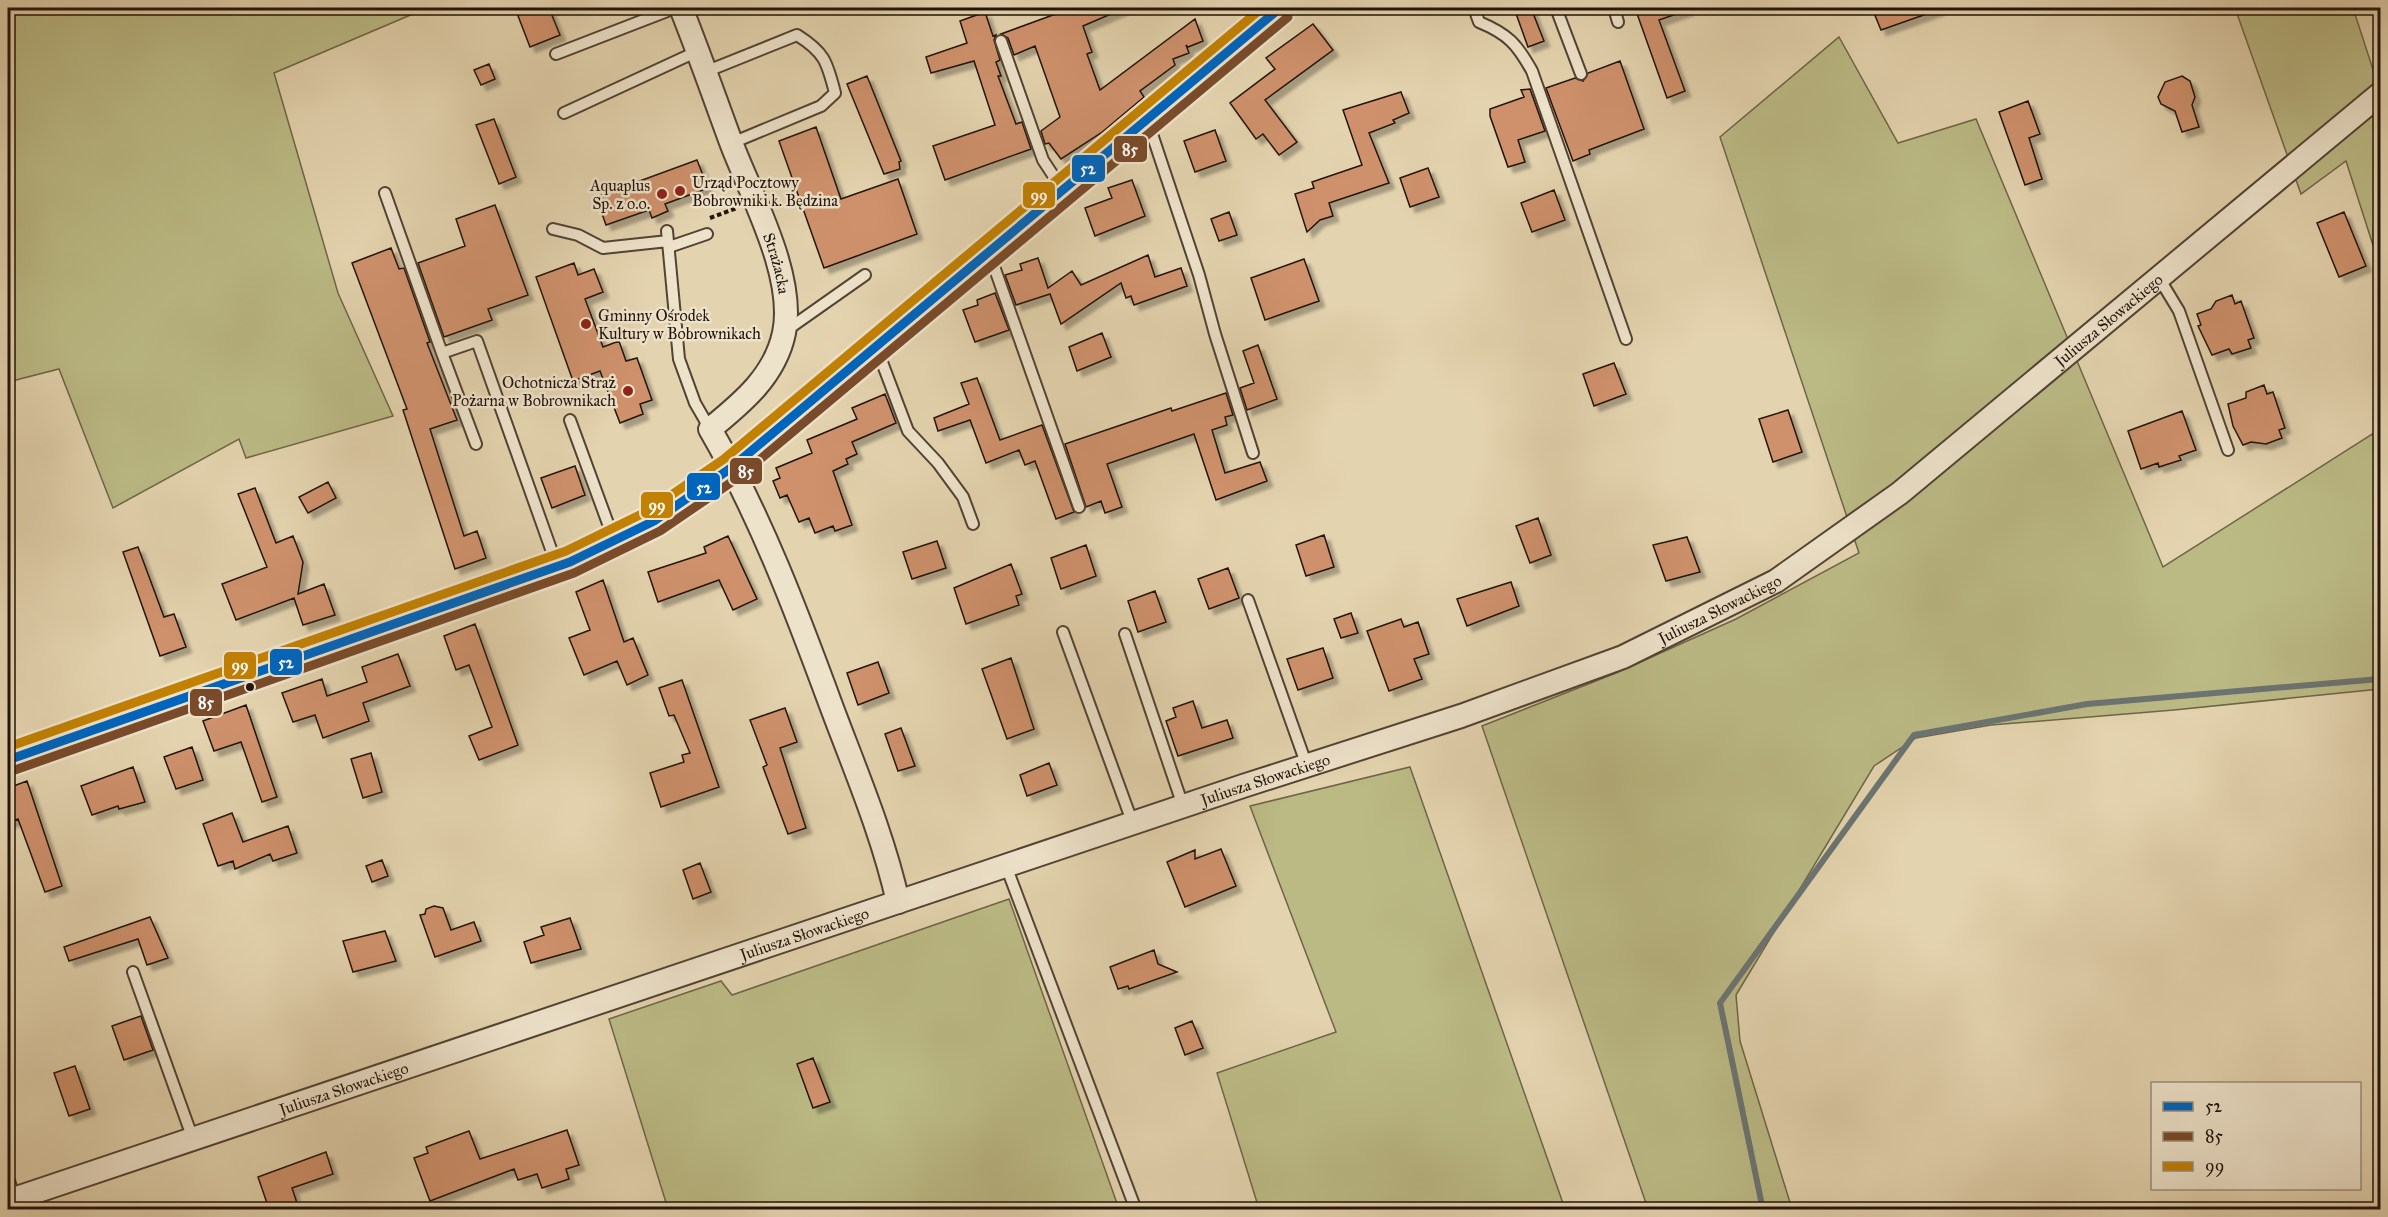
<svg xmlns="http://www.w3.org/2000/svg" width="2388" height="1217" viewBox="0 0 2388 1217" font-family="'IM FELL Great Primer',serif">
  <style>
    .green { fill: #bbba85; stroke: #6e6648; stroke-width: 1.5 }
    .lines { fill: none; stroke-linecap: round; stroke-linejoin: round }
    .stream { stroke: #6b7472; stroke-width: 6 }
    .building { fill: #ce916c; stroke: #22130b; stroke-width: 1.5; filter: url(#shadow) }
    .service-casing { stroke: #524334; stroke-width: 14 }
    .minor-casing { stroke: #524334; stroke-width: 26 }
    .tertiary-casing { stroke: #524334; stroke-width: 32 }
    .path { stroke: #22130b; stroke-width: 4; stroke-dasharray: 4.5 3; stroke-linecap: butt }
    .service { stroke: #ede2ca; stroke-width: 10 }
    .minor { stroke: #ede2ca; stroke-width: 22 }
    .tertiary { stroke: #ede2ca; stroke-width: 28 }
    .bus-1-casing { stroke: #ede2ca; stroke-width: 14 }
    .bus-2-casing { stroke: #ede2ca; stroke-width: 14 }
    .bus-3-casing { stroke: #ede2ca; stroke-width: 14 }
    .bus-1 { stroke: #0065bd; stroke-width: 9 }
    .bus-2 { stroke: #7a4b2a; stroke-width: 9 }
    .bus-3 { stroke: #c28103; stroke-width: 9 }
    .poi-dot { fill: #8f2418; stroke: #ede2ca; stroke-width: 2 }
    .bus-dot { fill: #22130b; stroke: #ede2ca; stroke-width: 2 }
    .labels { text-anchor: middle; stroke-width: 5; stroke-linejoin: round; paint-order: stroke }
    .poi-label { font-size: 16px; fill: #22130b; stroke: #ede2ca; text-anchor: start }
    .street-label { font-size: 16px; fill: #22130b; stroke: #ede2ca }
    .line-badge { stroke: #ede2ca; stroke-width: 2 }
    .badge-label { font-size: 16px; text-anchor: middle; font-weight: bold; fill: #fff }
  </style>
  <defs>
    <filter id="shadow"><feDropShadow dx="5.5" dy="5.5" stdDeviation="1.5" flood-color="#0004"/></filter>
  </defs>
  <rect width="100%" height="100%" fill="#e3d3ae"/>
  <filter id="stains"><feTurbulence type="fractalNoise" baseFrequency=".00333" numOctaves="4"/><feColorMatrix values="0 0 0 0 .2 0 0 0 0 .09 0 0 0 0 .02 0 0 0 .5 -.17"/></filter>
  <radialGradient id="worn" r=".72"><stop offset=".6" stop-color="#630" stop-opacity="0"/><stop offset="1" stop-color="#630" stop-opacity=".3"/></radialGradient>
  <path class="green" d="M 8,8 L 427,8 L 274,73 L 338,293 L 393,416 L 246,458 L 239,439 L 113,508 L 59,369 L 8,382 Z
    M 2235,8 L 2353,8 L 2380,91 L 2380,267 L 2346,161 L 2301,194 Z
    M 1839,37 L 1898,143 L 1976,119 L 2163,567 L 2380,429 L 2380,689 L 2174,710 L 1991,725 L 1916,738 L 1874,766 L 1736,995 L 1740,1041 L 1792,1209 L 1648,1209 L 1482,726 L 1616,673 L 1736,619 L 1859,553 L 1720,137 Z
    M 1410,767 L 1565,1209 L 1259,1209 L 1217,1073 L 1336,1032 L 1250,806 Z
    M 1009,899 L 1119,1209 L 668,1209 L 609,1019 L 721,981 L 732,995 Z"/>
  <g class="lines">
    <path class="stream" d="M 1763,1210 L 1720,1003 L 1914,735 L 2087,704 L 2380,679"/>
  </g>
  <path class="building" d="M 515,8 L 549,8 L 560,35 L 530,47 Z
    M 1059,8 L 1125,8 L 1083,26 L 1092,52 L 1087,54 L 1100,90 L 1195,19 L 1203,41 L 1188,47 L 1186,45 L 1189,53 L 1173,59 L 1175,65 L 1140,91 L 1144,97 L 1101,133 L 1061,159 L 1049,143 L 1045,144 L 1041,131 L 1060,117 L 1035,46 L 1014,55 L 1008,38 L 1001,34 L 1061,12 Z
    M 1514,8 L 1531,8 L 1544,41 L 1528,47 Z
    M 1635,8 L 1688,8 L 1688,10 L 1659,20 L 1685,91 L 1667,98 Z
    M 1872,8 L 1938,8 L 1938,10 L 1881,30 Z
    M 985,12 L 993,36 L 996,35 L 994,40 L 1000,60 L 996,62 L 1001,76 L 998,76 L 1016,124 L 1022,122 L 1031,149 L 945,180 L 933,146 L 995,125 L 974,61 L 931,73 L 926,57 L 967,43 L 960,21 Z
    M 1313,24 L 1333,50 L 1265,100 L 1297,142 L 1279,155 L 1263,134 L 1256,139 L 1230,103 L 1275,69 L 1266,58 Z
    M 1620,61 L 1644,129 L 1589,150 L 1590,154 L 1573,161 L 1546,88 L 1575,78 L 1583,81 L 1588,73 Z
    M 489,64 L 495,79 L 481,85 L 474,70 Z
    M 867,76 L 901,161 L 899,162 L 900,169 L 884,174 L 847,84 Z
    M 2182,76 L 2190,81 L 2195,97 L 2192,105 L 2199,127 L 2182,132 L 2175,111 L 2161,104 L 2158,97 L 2165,82 Z
    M 1530,89 L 1545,131 L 1518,140 L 1525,162 L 1508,167 L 1490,116 L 1490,109 L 1524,97 L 1521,90 Z
    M 1401,92 L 1409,113 L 1393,120 L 1395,123 L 1369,133 L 1389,183 L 1329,203 L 1333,216 L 1320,220 L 1307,232 L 1295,194 L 1314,188 L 1312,182 L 1362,165 L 1343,110 Z
    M 2028,101 L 2040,134 L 2029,138 L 2042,179 L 2025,185 L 1999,112 Z
    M 494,119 L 516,177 L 499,184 L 476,125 Z
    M 816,127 L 841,199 L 898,179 L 917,234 L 824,268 L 779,141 Z
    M 1215,130 L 1226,161 L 1195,172 L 1184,141 Z
    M 697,160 L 708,188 L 665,204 L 668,211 L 652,218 L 649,210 L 606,225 L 596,197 Z
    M 1428,168 L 1439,197 L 1410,207 L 1400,178 Z
    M 1132,180 L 1145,216 L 1095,236 L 1085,208 L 1112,198 L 1108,188 Z
    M 1554,190 L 1565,220 L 1532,232 L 1521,203 Z
    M 495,205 L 528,295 L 488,309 L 492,320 L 444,337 L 418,263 L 465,246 L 456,219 Z
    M 1229,212 L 1237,235 L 1219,241 L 1211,219 Z
    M 2344,212 L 2366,266 L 2339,277 L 2317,223 Z
    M 391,248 L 399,269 L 404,268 L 430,342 L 427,343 L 457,420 L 430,429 L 464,536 L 477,531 L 486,558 L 455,569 L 403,410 L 407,409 L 352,263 Z
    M 1148,255 L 1155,277 L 1181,268 L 1187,286 L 1134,305 L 1131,296 L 1126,298 L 1121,283 L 1061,324 L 1050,294 L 1016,305 L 1005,275 L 1022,270 L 1020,264 L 1038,258 L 1048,288 L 1072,271 L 1081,285 Z
    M 1304,259 L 1319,301 L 1265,320 L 1251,278 Z
    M 574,263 L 578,275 L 594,269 L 603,292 L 585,299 L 603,347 L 619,341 L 626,361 L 637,358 L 652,400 L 640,404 L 643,414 L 620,423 L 600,371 L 573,381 L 536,277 Z
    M 995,293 L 1009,330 L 975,342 L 963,310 L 978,305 L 977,300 Z
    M 2232,295 L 2235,304 L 2241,301 L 2254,338 L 2248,340 L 2251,348 L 2232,354 L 2229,349 L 2212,355 L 2198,326 L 2201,325 L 2197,314 L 2211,309 L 2216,301 Z
    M 1102,333 L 1111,357 L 1077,371 L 1069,347 Z
    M 1258,345 L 1277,399 L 1247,410 L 1240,388 L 1254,383 L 1243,351 Z
    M 1614,363 L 1626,394 L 1594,406 L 1583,374 Z
    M 977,378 L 1000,440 L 1042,425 L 1074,512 L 1056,519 L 1035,461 L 1025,465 L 1019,450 L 986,463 L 970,420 L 938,431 L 934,418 L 969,404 L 961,383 Z
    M 2264,385 L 2267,394 L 2273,392 L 2285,428 L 2279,430 L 2282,438 L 2266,444 L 2251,442 L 2243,445 L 2233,426 L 2228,404 L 2246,398 L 2246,392 Z
    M 1226,393 L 1233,415 L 1225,417 L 1227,425 L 1212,430 L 1225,473 L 1260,462 L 1267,481 L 1216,500 L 1194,434 L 1107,464 L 1122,507 L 1105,513 L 1101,501 L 1086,507 L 1065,444 L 1171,408 L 1172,411 Z
    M 885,394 L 896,423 L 852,442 L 857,454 L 846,459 L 848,464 L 833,471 L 852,525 L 835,531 L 833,526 L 815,533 L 809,518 L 799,522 L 787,495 L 780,498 L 773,481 L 780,478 L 776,468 L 812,453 L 807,440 L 857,419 L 852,408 Z
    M 1788,410 L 1802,452 L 1773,462 L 1759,419 Z
    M 2182,411 L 2196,450 L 2179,456 L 2181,460 L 2159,467 L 2158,463 L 2141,469 L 2128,431 Z
    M 575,466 L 585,495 L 552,508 L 541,478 Z
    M 328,482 L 336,498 L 308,513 L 299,497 Z
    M 255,488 L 276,543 L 293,536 L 303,562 L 298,594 L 324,584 L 335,615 L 303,625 L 294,598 L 236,620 L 222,584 L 267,567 L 238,494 Z
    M 1538,518 L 1551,555 L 1530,563 L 1516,526 Z
    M 1324,535 L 1334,567 L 1306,576 L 1296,545 Z
    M 728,536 L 757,599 L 733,610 L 719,580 L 658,602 L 648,572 L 706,553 L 704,547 Z
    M 1687,537 L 1700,572 L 1666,581 L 1653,545 Z
    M 937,541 L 946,568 L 912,579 L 903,552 Z
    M 1086,545 L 1096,576 L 1061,589 L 1051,558 Z
    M 138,547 L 164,617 L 174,614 L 186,647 L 160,656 L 123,552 Z
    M 1011,564 L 1022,594 L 1016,596 L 1019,605 L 966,624 L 954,588 Z
    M 1228,568 L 1239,598 L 1209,609 L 1198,579 Z
    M 603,580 L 624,642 L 633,638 L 648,675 L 627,685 L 617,661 L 584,675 L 569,638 L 590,630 L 576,592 Z
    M 1511,582 L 1519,606 L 1467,626 L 1457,599 Z
    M 1155,591 L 1166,622 L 1138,632 L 1128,601 Z
    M 1351,613 L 1358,633 L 1341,638 L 1334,619 Z
    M 1401,619 L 1404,627 L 1418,622 L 1429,654 L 1414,659 L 1422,679 L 1389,691 L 1367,631 Z
    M 475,624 L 518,745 L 479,760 L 469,736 L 492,727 L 469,665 L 456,670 L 444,636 Z
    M 1323,648 L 1333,678 L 1298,690 L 1287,659 Z
    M 398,654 L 410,686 L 363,703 L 369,721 L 323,738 L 315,715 L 293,722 L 282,693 L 322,679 L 327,696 L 367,682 L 362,667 Z
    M 1011,658 L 1034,729 L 1007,739 L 982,669 Z
    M 878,662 L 889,693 L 858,705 L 847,673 Z
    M 682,680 L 719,787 L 661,807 L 650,773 L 684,762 L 682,755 L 690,753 L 674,715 L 669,716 L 659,688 Z
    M 1193,701 L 1202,728 L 1227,720 L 1233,738 L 1178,756 L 1166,721 L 1176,717 L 1173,708 Z
    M 246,705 L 277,797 L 262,802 L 241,742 L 214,751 L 203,721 Z
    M 785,708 L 797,742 L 780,748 L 806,828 L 788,834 L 763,767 L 767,765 L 750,720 Z
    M 901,728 L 915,766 L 898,771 L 885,734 Z
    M 192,747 L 203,780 L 176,789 L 164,757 Z
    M 371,753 L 382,792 L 363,798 L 351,759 Z
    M 1049,763 L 1057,785 L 1027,796 L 1020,775 Z
    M 133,767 L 145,802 L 119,809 L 118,806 L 92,815 L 81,786 Z
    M 27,781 L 62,886 L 45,892 L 18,819 L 8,823 L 8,788 Z
    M 232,813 L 243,842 L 288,826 L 297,853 L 273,861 L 270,854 L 235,869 L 233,861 L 218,866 L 203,824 Z
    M 1221,849 L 1236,886 L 1185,907 L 1167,862 L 1195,850 L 1195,859 Z
    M 382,860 L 388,876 L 372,882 L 366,866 Z
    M 700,863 L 711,892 L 693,899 L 683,870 Z
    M 434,906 L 443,908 L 451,930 L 474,922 L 481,941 L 435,957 L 420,915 L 425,914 L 426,909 Z
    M 150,917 L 168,958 L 147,965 L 138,939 L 69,961 L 64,947 Z
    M 570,918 L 581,949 L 531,963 L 524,942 L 544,935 L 541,927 Z
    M 385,931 L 396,961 L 353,972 L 343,941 Z
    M 1154,950 L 1158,964 L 1177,972 L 1129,989 L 1128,986 L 1118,989 L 1110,967 Z
    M 141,1016 L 153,1050 L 124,1060 L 112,1026 Z
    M 1192,1021 L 1203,1048 L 1185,1055 L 1175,1028 Z
    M 813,1058 L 830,1102 L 813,1108 L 797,1064 Z
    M 75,1066 L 90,1109 L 69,1116 L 54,1073 Z
    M 567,1130 L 579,1165 L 566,1169 L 569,1179 L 542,1188 L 537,1174 L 518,1180 L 514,1169 L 430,1201 L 414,1158 L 428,1153 L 426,1147 L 469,1131 L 480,1159 Z
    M 326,1152 L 333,1174 L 292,1188 L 298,1206 L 289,1209 L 269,1209 L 258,1177 Z"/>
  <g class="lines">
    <defs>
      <path id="service" d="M 1474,8 L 1479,22 C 1508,34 1517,44 1532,71 L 1626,339
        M 1556,8 L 1581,74
        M 1614,8 L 1618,22
        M 1001,41 L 1043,160 L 1062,189
        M 556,54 L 675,8
        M 705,72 L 797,35 C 824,52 827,61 835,93 L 821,106 L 732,143
        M 564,113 L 698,51
        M 1144,124 L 1152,134 L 1199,275 L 1215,334 L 1253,453
        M 385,193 L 442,353 L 477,341 L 557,566
        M 553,229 L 578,235 L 603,248 L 668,241
        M 667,231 L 679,359 L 695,403 L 710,429
        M 669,247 L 707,234
        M 990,255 L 1079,507
        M 2159,278 L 2179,311 L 2228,450
        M 784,332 L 865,275
        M 877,349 L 908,431 L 938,463 L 963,497 L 973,524
        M 442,353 L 476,444
        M 570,420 L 614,540
        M 1248,600 L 1307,766
        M 1063,632 L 1133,824
        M 1125,634 L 1183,806
        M 1006,866 L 1136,1210
        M 133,972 L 193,1139
        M 8,1178 L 15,1198"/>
      <g id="minor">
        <path id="s1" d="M 681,8 C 699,53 715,99 732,145 C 752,197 796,277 784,333 C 775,376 742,403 710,429 C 761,517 797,613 832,708 C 856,772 883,835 898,902"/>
        <path id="s2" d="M 8,1201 L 1243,786 L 1461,716 L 1623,657 L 1776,581 L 1900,493 L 2380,94"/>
      </g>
      <path id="tertiary" d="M 8,760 L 570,562 C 634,537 677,509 731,468 L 1280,8"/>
    </defs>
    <use href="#service" class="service-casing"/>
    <use href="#minor" class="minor-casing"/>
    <use href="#tertiary" class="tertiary-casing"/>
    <path class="path" d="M 710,218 L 737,208"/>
    <use href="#service" class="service"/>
    <use href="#minor" class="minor"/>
    <use href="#tertiary" class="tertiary"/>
    <defs>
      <path id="bus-1" d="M 8,760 L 570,562 L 654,521 L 731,468 L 1280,8"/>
      <path id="bus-2" d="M 12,771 L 574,573 L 660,531 L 739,477 L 1288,17"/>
      <path id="bus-3" d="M 8,747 L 566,551 L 648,511 L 724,459 L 1262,8"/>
    </defs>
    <use href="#bus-1" class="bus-1-casing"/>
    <use href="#bus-2" class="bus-2-casing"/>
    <use href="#bus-3" class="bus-3-casing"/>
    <use href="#bus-1" class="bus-1"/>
    <use href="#bus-2" class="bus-2"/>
    <use href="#bus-3" class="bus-3"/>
  </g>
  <g class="poi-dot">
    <circle cx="680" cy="191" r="6"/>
    <circle cx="662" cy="194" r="6"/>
    <circle cx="586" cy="324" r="6"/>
    <circle cx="628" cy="391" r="6"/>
  </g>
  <circle class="bus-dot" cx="250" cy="687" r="5"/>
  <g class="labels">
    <g class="poi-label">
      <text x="692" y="188">Urząd Pocztowy<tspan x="692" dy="18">Bobrowniki k. Będzina</tspan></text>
      <text x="650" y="191" text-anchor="end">Aquaplus<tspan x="650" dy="18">Sp. z o.o.</tspan></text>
      <text x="598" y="321">Gminny Ośrodek<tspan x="598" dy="18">Kultury w Bobrownikach</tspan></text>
      <text x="616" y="388" text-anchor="end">Ochotnicza Straż<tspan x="616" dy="18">Pożarna w Bobrownikach</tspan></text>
    </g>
    <g class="street-label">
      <text dy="6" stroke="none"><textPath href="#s1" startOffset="273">Strażacka</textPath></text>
      <text dy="6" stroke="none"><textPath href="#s2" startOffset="2298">Juliusza Słowackiego</textPath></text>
      <text dy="6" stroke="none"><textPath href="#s2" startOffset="1812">Juliusza Słowackiego</textPath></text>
      <text dy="6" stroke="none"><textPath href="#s2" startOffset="1326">Juliusza Słowackiego</textPath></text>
      <text dy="6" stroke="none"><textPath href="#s2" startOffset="840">Juliusza Słowackiego</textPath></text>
      <text dy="6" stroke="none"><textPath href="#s2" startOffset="354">Juliusza Słowackiego</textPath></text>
    </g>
  </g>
  <g class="line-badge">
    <rect x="1113" y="135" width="35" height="28" rx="6" fill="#7a4b2a"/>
    <rect x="1071" y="154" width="35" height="29" rx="6" fill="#0065bd"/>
    <rect x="1022" y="181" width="34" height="28" rx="6" fill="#c28103"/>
    <rect x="729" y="457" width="34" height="28" rx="6" fill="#7a4b2a"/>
    <rect x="686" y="472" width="35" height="29" rx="6" fill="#0065bd"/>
    <rect x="640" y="491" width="34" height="28" rx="6" fill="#c28103"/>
    <rect x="269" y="648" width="34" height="28" rx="6" fill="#0065bd"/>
    <rect x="223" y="651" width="34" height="29" rx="6" fill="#c28103"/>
    <rect x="189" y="688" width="34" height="29" rx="6" fill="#7a4b2a"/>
  </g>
  <g class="badge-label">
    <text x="1130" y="155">85</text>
    <text x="1088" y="174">52</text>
    <text x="1039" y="201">99</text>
    <text x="746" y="477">85</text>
    <text x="704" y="493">52</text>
    <text x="657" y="511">99</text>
    <text x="286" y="668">52</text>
    <text x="240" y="671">99</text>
    <text x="206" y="708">85</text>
  </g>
  <rect width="2388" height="1217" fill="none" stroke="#e3d3ae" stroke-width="30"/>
  <rect x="9" y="9" width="2370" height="1199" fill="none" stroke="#22130b" stroke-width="3"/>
  <rect x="15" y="15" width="2358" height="1187" fill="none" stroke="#22130b" stroke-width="1.5"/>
  <rect x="2151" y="1082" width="210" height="108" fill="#ede2ca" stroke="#9c8f7e" stroke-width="1.5"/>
  <rect x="2163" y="1102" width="30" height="9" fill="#0065bd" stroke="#9c8f7e" stroke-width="1.5"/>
  <text x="2205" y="1112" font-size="18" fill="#22130b">52</text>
  <rect x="2163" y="1132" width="30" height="9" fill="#7a4b2a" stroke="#9c8f7e" stroke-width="1.5"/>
  <text x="2205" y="1142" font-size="18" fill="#22130b">85</text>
  <rect x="2163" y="1162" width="30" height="9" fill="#c28103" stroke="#9c8f7e" stroke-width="1.5"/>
  <text x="2205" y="1172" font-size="18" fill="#22130b">99</text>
  <rect width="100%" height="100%" filter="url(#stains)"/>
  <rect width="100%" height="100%" fill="url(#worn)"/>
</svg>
